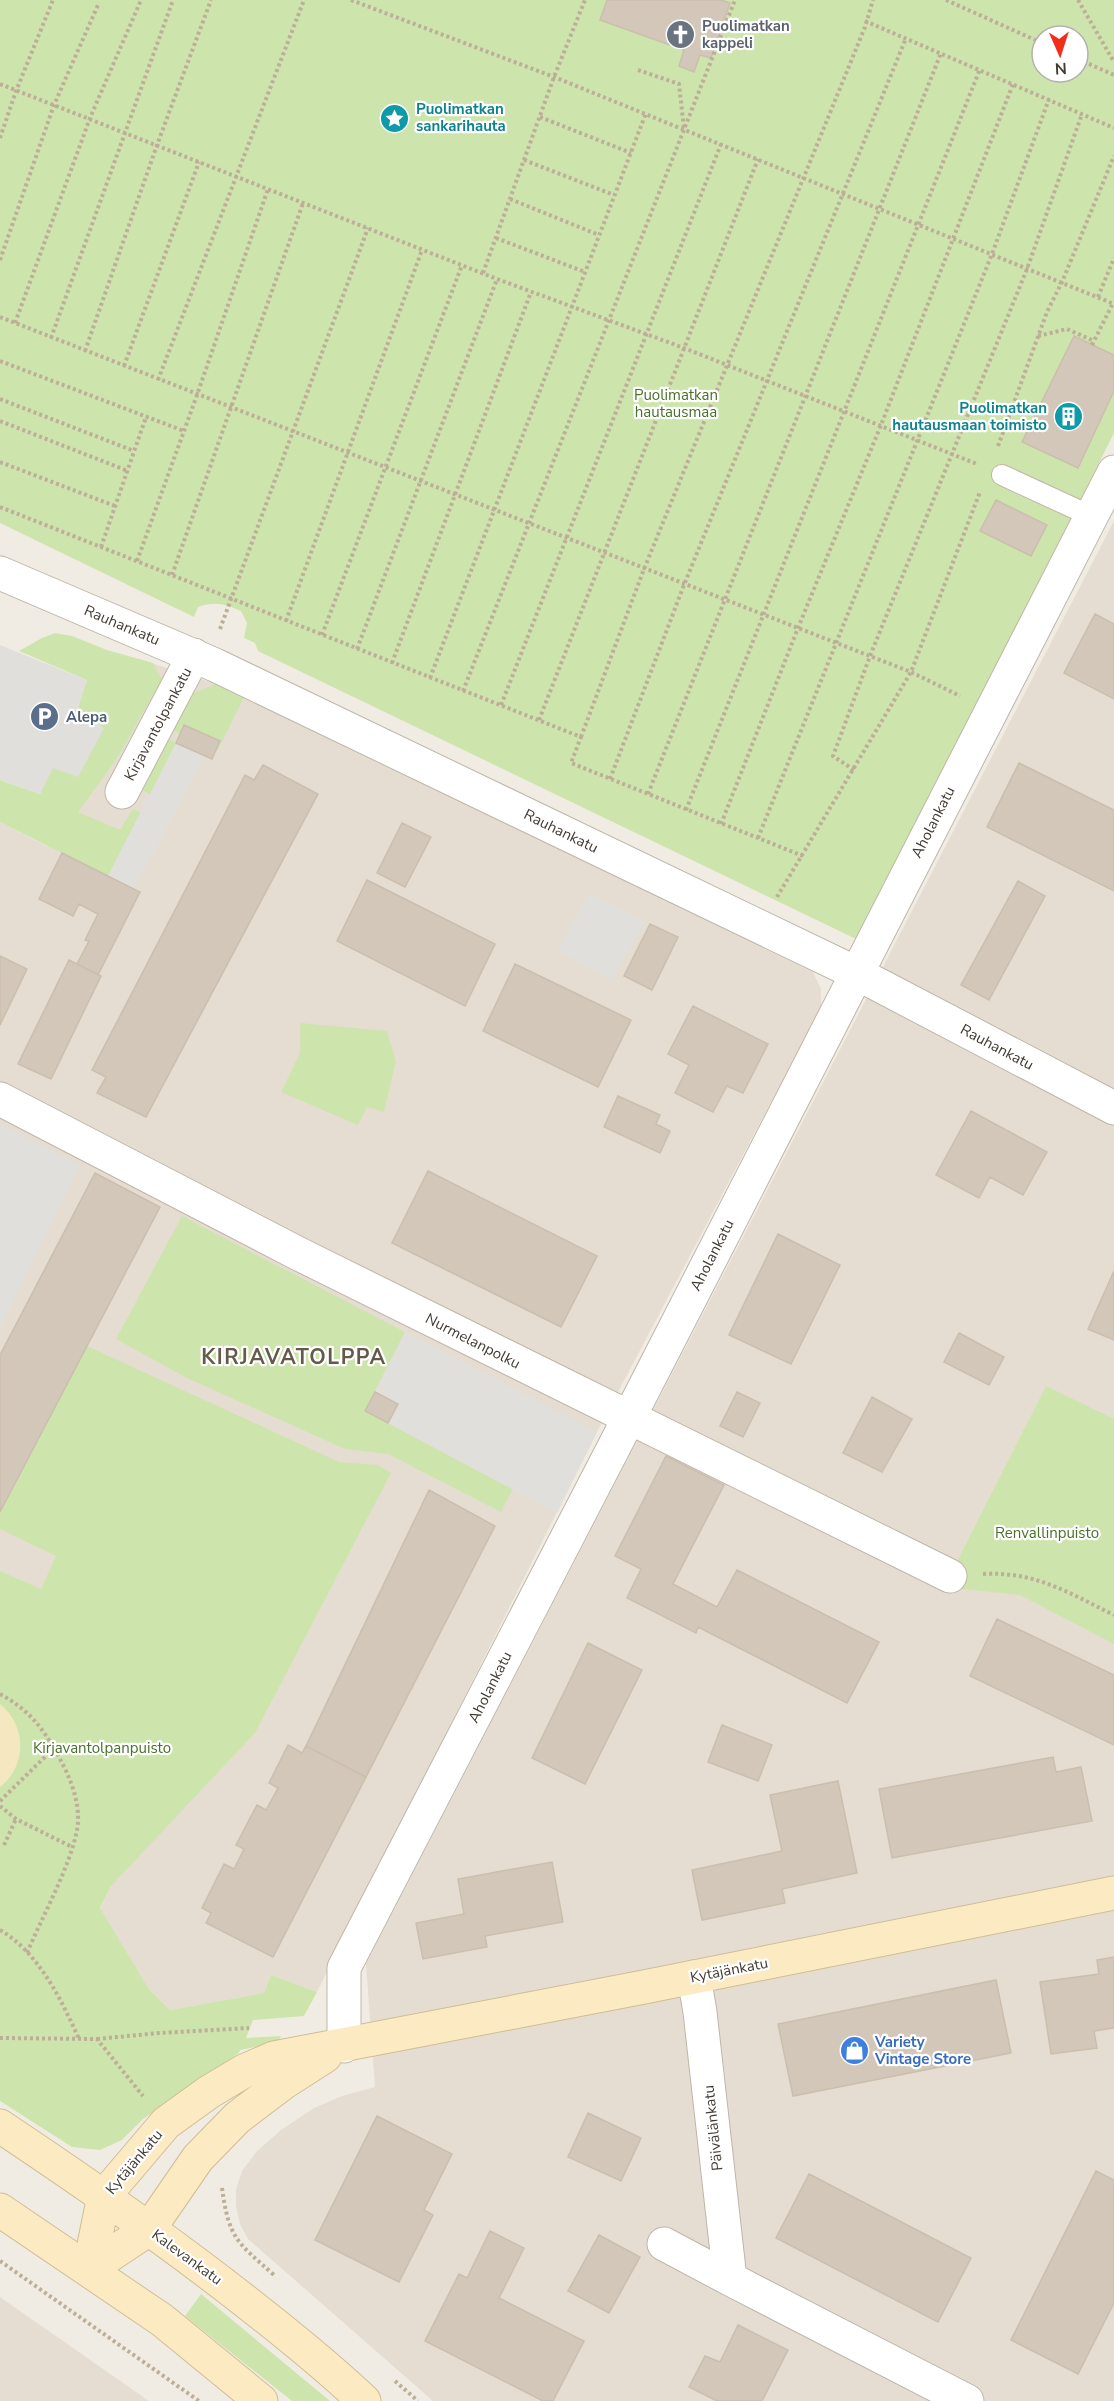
<svg xmlns="http://www.w3.org/2000/svg" width="1114" height="2401" viewBox="0 0 1114 2401" font-family="'Nunito Sans',sans-serif">
  <style>
    .residential { fill: #e5ddd1 }
    .green { fill: #cee4ad; fill-rule: evenodd }
    .sand { fill: #f5e7bf }
    .parking { fill: #e1dfdc }
    .building { fill: #d2c7b9; stroke: #ccbead; stroke-width: 1.5 }
    .lines { fill: none; stroke-linecap: round; stroke-linejoin: round }
    .lane-casing { stroke: #bfb6a9; stroke-width: 22 }
    .street-casing { stroke: #bfb6a9; stroke-width: 35 }
    .secondary-casing { stroke: #cfbd95; stroke-width: 35 }
    .path { stroke: #bdae98; stroke-width: 4; stroke-dasharray: 3 3; stroke-linecap: butt }
    .lane { stroke: #fff; stroke-width: 20 }
    .street { stroke: #fff; stroke-width: 33 }
    .secondary { stroke: #fcebc2; stroke-width: 33 }
    .labels { text-anchor: middle; stroke-width: 4.5; stroke-linejoin: round; paint-order: stroke }
    .worship-label { font-size: 15px; font-weight: bold; fill: #5b616d; stroke: #fff; text-anchor: start }
    .culture-label { font-size: 15px; font-weight: bold; fill: #0d838f; stroke: #fff; text-anchor: start }
    .park-label { font-size: 15px; fill: #49712a; stroke: #fff }
    .street-label { font-size: 15px; fill: #423c34; stroke: #fff }
    .service-label { font-size: 15px; font-weight: bold; fill: #4e5e75; stroke: #fff; text-anchor: start }
    .shop-label { font-size: 15px; font-weight: bold; fill: #366cbe; stroke: #fff; text-anchor: start }
    .district-label { font-size: 21px; font-weight: bold; letter-spacing: 1.5px; fill: #65594b; stroke: #fff }
  </style>
  <rect width="100%" height="100%" fill="#f1ece3"/>
  <path class="residential" d="M 1114,521 L 1114,2401 L 433,2401 L 248,2239 L 240,2224 L 236,2206 L 236,2189 L 242,2171 L 257,2151 L 281,2130 L 314,2108 L 342,2096 L 375,2087 L 366,1964 Z
    M 139,659 L 216,684 L 244,697 L 813,972 L 821,989 L 821,1007 L 597,1432 L 317,1992 L 271,1975 L 264,1993 L 170,2010 L 149,1989 L 100,1909 L 111,1886 L 0,1597 L 0,822 L 47,846 Z
    M 0,2297 L 149,2401 L 0,2401 Z"/>
  <path class="green" d="M 0,0 L 1114,0 L 1114,433 L 858,940 L 258,651 L 255,643 L 244,638 L 247,623 L 241,611 C 225,604 215,601 198,607 L 194,617 L 0,523 ZM 1042,36 L 1078,36 L 1078,72 L 1042,72 Z
    M 55,633 L 72,636 L 107,650 L 153,663 L 162,679 L 116,760 L 78,812 L 120,830 L 133,809 L 141,813 L 108,876 L 0,822 L 0,780 L 40,794 L 78,707 L 87,680 L 19,651 L 42,638 Z
    M 216,684 L 244,697 L 218,750 L 184,725 L 180,734 L 168,728 L 188,695 Z
    M 163,736 L 176,743 L 150,795 L 136,785 Z
    M 300,1023 L 387,1031 L 396,1061 L 384,1112 L 367,1107 L 358,1125 L 281,1092 L 300,1053 Z
    M 182,1216 L 405,1332 L 365,1411 L 513,1489 L 501,1512 L 388,1454 L 345,1449 L 187,1378 L 116,1339 Z
    M 87,1346 L 339,1462 L 378,1465 L 391,1473 L 255,1733 L 111,1886 L 100,1908 L 149,1989 L 170,2010 L 264,1993 L 271,1975 L 317,1992 L 304,2016 L 253,2020 L 246,2038 L 281,2036 L 278,2042 L 240,2050 L 239,2053 L 143,2119 L 122,2140 L 100,2150 L 72,2147 L 0,2101 L 0,1571 L 41,1589 L 56,1556 L 0,1529 L 0,1512 Z
    M 1046,1386 L 1114,1419 L 1114,1644 L 1020,1595 L 944,1587 Z
    M 201,2294 L 330,2401 L 292,2401 L 185,2316 Z"/>
  <path class="sand" d="M 0,1704 C 26,1725 28,1765 0,1787 Z"/>
  <path class="parking" d="M 0,645 L 87,680 L 78,707 L 104,728 L 78,777 L 53,768 L 40,794 L 0,780 Z
    M 176,743 L 204,756 L 134,889 L 108,876 Z
    M 590,894 L 645,922 L 611,980 L 557,950 Z
    M 0,1124 L 80,1165 L 0,1327 Z
    M 405,1332 L 597,1432 L 557,1513 L 388,1423 L 398,1404 L 375,1392 Z"/>
  <path class="building" d="M 607,0 L 721,0 L 730,3 L 711,58 L 700,55 L 694,72 L 679,66 L 684,50 L 600,20 Z
    M 1074,336 L 1114,355 L 1114,391 L 1078,468 L 1022,442 Z
    M 996,500 L 1047,525 L 1031,556 L 980,531 Z
    M 1095,614 L 1114,624 L 1114,699 L 1064,673 Z
    M 184,725 L 220,741 L 212,759 L 176,743 Z
    M 1019,763 L 1114,810 L 1114,891 L 987,827 Z
    M 263,765 L 318,794 L 146,1117 L 97,1093 L 106,1077 L 92,1070 L 245,775 L 254,780 Z
    M 402,823 L 431,837 L 405,887 L 377,873 Z
    M 62,853 L 140,892 L 98,975 L 77,964 L 89,941 L 85,940 L 98,914 L 79,904 L 73,916 L 39,899 Z
    M 367,880 L 495,944 L 465,1006 L 337,941 Z
    M 1018,881 L 1045,896 L 989,1000 L 961,985 Z
    M 650,924 L 678,937 L 652,990 L 624,976 Z
    M 0,956 L 27,969 L 0,1025 Z
    M 69,960 L 101,976 L 51,1079 L 18,1064 Z
    M 515,964 L 631,1020 L 598,1087 L 483,1031 Z
    M 693,1006 L 768,1044 L 743,1093 L 727,1086 L 713,1112 L 675,1093 L 689,1065 L 668,1054 Z
    M 618,1096 L 660,1115 L 656,1124 L 670,1131 L 660,1153 L 604,1127 Z
    M 971,1111 L 1047,1152 L 1023,1195 L 990,1177 L 979,1198 L 936,1175 Z
    M 428,1171 L 597,1256 L 561,1327 L 392,1243 Z
    M 95,1173 L 160,1207 L 0,1512 L 0,1355 Z
    M 778,1234 L 840,1265 L 791,1364 L 729,1335 Z
    M 1114,1271 L 1114,1340 L 1088,1329 Z
    M 959,1333 L 1004,1357 L 989,1385 L 944,1362 Z
    M 375,1392 L 398,1404 L 388,1423 L 365,1411 Z
    M 737,1392 L 760,1403 L 743,1437 L 720,1426 Z
    M 872,1397 L 912,1419 L 882,1472 L 843,1453 Z
    M 666,1456 L 724,1485 L 673,1584 L 717,1607 L 737,1570 L 879,1642 L 847,1703 L 698,1627 L 696,1633 L 627,1598 L 641,1569 L 615,1556 Z
    M 429,1490 L 495,1526 L 366,1777 L 306,1746 Z
    M 997,1619 L 1114,1675 L 1114,1745 L 970,1676 Z
    M 588,1643 L 642,1670 L 585,1784 L 532,1758 Z
    M 722,1725 L 772,1745 L 758,1781 L 708,1762 Z
    M 288,1745 L 302,1753 L 306,1746 L 366,1777 L 273,1957 L 206,1923 L 211,1913 L 202,1908 L 224,1864 L 234,1869 L 244,1849 L 236,1845 L 257,1805 L 266,1810 L 278,1788 L 269,1783 Z
    M 1053,1757 L 1056,1772 L 1081,1767 L 1092,1821 L 892,1858 L 879,1789 Z
    M 838,1781 L 857,1873 L 782,1889 L 785,1903 L 702,1920 L 692,1870 L 782,1851 L 770,1795 Z
    M 552,1862 L 563,1922 L 485,1936 L 487,1947 L 423,1959 L 416,1923 L 464,1914 L 458,1879 Z
    M 1114,1957 L 1114,2028 L 1094,2031 L 1097,2048 L 1051,2054 L 1040,1982 L 1099,1974 L 1097,1960 Z
    M 996,1980 L 1011,2053 L 793,2096 L 778,2024 Z
    M 588,2113 L 641,2138 L 621,2181 L 568,2157 Z
    M 377,2116 L 452,2154 L 424,2210 L 433,2215 L 399,2282 L 315,2240 Z
    M 1096,2171 L 1114,2180 L 1114,2303 L 1078,2374 L 1011,2340 Z
    M 809,2174 L 971,2258 L 938,2322 L 776,2238 Z
    M 490,2231 L 524,2248 L 499,2298 L 584,2341 L 553,2401 L 543,2401 L 425,2341 L 459,2274 L 467,2278 Z
    M 599,2235 L 640,2257 L 609,2313 L 568,2291 Z
    M 738,2325 L 788,2350 L 762,2401 L 717,2401 L 689,2387 L 705,2356 L 720,2362 Z"/>
  <g class="lines">
    <defs>
      <path id="lane" d="M 1002,475 L 1091,516"/>
      <path id="street" d="M 0,573 L 215,665 L 856,973 L 1114,1108
        M 122,792 L 194,655
        M 0,1099 L 299,1254 L 950,1576
        M 694,1977 L 700,2012 L 730,2279 L 967,2401
        M 344,2046 L 344,1968 L 614,1447 L 1114,472
        M 664,2244 L 730,2279"/>
      <path id="secondary" d="M 0,2126 C 84,2182 166,2239 245,2301 C 286,2333 326,2365 364,2401
        M 0,2210 L 162,2320 L 261,2401
        M 89,2269 L 104,2196 L 166,2123 L 209,2092 L 244,2071 L 274,2058 L 644,1987 L 1114,1893
        M 89,2269 L 149,2229 L 198,2158 L 237,2118 L 283,2083 L 325,2056"/>
    </defs>
    <use href="#lane" class="lane-casing"/>
    <use href="#street" class="street-casing"/>
    <use href="#secondary" class="secondary-casing"/>
    <path class="path" d="M 351,0 L 554,77 L 1114,304
      M 946,0 L 1042,43
      M 1078,0 L 1114,62
      M 865,21 L 1114,128
      M 1078,59 L 1114,75
      M 638,70 L 679,84 L 684,129
      M 0,84 L 497,279 L 684,348 L 977,464
      M 540,117 L 631,153
      M 0,138 L 16,91 L 53,0
      M 524,160 L 614,195
      M 510,199 L 599,235
      M 496,238 L 585,272
      M 0,260 L 54,105 L 98,5
      M 483,273 L 554,77 L 585,0
      M 1098,297 L 1114,258
      M 0,317 L 911,672 L 960,696
      M 15,323 L 90,118 L 141,0
      M 1038,336 L 1067,329 L 1094,341
      M 51,338 L 173,0
      M 1092,345 L 1113,303
      M 85,351 L 157,145 L 211,0
      M 0,361 L 184,431
      M 124,366 L 199,162
      M 158,380 L 304,0
      M 0,399 L 134,451
      M 0,421 L 128,471
      M 998,446 L 1047,312 L 1062,282 L 1114,156
      M 0,462 L 115,506
      M 0,507 L 581,737 L 571,763 L 803,856
      M 101,547 L 146,417
      M 137,561 L 197,395 L 268,189
      M 172,575 L 303,203
      M 286,621 L 422,250
      M 220,629 L 368,228
      M 322,635 L 462,265
      M 357,649 L 497,279
      M 392,663 L 531,292
      M 430,678 L 646,113
      M 463,691 L 735,0
      M 501,705 L 721,144
      M 539,720 L 758,159
      M 581,737 L 644,569 L 865,27 L 873,0
      M 854,770 L 833,756 L 870,656 L 1027,269 L 1082,114
      M 610,779 L 684,585 L 906,38
      M 648,794 L 941,53
      M 686,810 L 980,69
      M 721,824 L 798,628 L 881,425 L 1013,84
      M 758,838 L 992,254 L 1049,99
      M 777,897 L 911,672 L 980,492
      M 983,1574 C 1035,1571 1069,1593 1114,1615
      M 0,1694 C 27,1709 41,1725 56,1752 C 69,1774 82,1804 77,1830 C 70,1867 42,1917 27,1953
      M 0,1801 L 54,1748
      M 0,1806 L 16,1819 L 72,1847
      M 4,1845 L 16,1819
      M 0,1930 C 39,1953 61,1999 79,2039
      M 0,2038 L 97,2039 L 143,2096
      M 97,2039 L 159,2033 L 249,2028
      M 222,2188 C 229,2239 237,2242 274,2275
      M 0,2261 L 199,2401
      M 395,2381 L 418,2401"/>
    <use href="#lane" class="lane"/>
    <use href="#street" class="street"/>
    <use href="#secondary" class="secondary"/>
  </g>
  <defs>
    <symbol id="church-disc" viewBox="-11 -11 22 22"><circle r="9.5" fill="#6b7280" stroke="#fff"/><path d="M-1.2-6h2.4v3.5h3.3v2.4h-3.3V6h-2.4V-.1h-3.3v-2.4h3.3Z" fill="#fff"/></symbol>
    <symbol id="sight-disc" viewBox="-11 -11 22 22"><circle r="9.5" fill="#0f9aa8" stroke="#fff"/><path d="M0-6L1.8-2.2L6-1.7L2.9 1.2L3.7 5.4L0 3.3L-3.7 5.4L-2.9 1.2L-6-1.7L-1.8-2.2Z" fill="#fff"/></symbol>
    <symbol id="building-disc" viewBox="-11 -11 22 22"><circle r="9.5" fill="#0f9aa8" stroke="#fff"/><path d="M-4-6H4V6H1V3H-1V6H-4ZM-2.5-4.3h1.7v1.8h-1.7ZM.8-4.3h1.7v1.8H.8ZM-2.5-1h1.7V.8h-1.7ZM.8-1h1.7V.8H.8Z" fill="#fff"/></symbol>
    <symbol id="parking-disc" viewBox="-11 -11 22 22"><circle r="9.5" fill="#5c6f8a" stroke="#fff"/><path d="M-3.5-5.5H1a3.5 3.5 0 0 1 0 7H-1V5.5H-3.5ZM-1-3.4V-.6H.8a1.4 1.4 0 0 0 0-2.8Z" fill="#fff"/></symbol>
    <symbol id="shop-disc" viewBox="-11 -11 22 22"><circle r="9.5" fill="#3f7fe0" stroke="#fff"/><path d="M-5-2.5h2.3a2.7 3.5 0 0 1 5.4 0H5L5.5 6h-11ZM-1.5-2.5h3a1.5 2.3 0 0 0-3 0Z" fill="#fff"/></symbol>
  </defs>
  <g fill-rule="evenodd">
    <use href="#church-disc" x="664" y="18" width="33" height="33"/>
    <use href="#sight-disc" x="378" y="102" width="33" height="33"/>
    <use href="#building-disc" x="1052" y="400" width="33" height="33"/>
    <use href="#parking-disc" x="28" y="700" width="33" height="33"/>
    <use href="#shop-disc" x="838" y="2034" width="33" height="33"/>
  </g>
  <g class="labels">
    <g class="worship-label">
      <text x="702" y="31">Puolimatkan<tspan x="702" dy="17">kappeli</tspan></text>
    </g>
    <g class="culture-label">
      <text x="416" y="114">Puolimatkan<tspan x="416" dy="17">sankarihauta</tspan></text>
      <text x="1047" y="413" text-anchor="end">Puolimatkan<tspan x="1047" dy="17">hautausmaan toimisto</tspan></text>
    </g>
    <g class="park-label">
      <text x="676" y="400">Puolimatkan<tspan x="676" dy="17">hautausmaa</tspan></text>
      <text x="1047" y="1538">Renvallinpuisto</text>
      <text x="102" y="1753">Kirjavantolpanpuisto</text>
    </g>
    <g class="street-label">
      <text transform="translate(122 625) rotate(23)" y="5">Rauhankatu</text>
      <text transform="translate(158 724) rotate(-62)" y="5">Kirjavantolpankatu</text>
      <text transform="translate(933 822) rotate(-63)" y="5">Aholankatu</text>
      <text transform="translate(561 831) rotate(26)" y="5">Rauhankatu</text>
      <text transform="translate(997 1047) rotate(28)" y="5">Rauhankatu</text>
      <text transform="translate(712 1255) rotate(-63)" y="5">Aholankatu</text>
      <text transform="translate(473 1341) rotate(27)" y="5">Nurmelanpolku</text>
      <text transform="translate(490 1687) rotate(-63)" y="5">Aholankatu</text>
      <text transform="translate(729 1970) rotate(-11)" y="5">Kytäjänkatu</text>
      <text transform="translate(713 2128) rotate(-96)" y="5">Päivälänkatu</text>
      <text transform="translate(134 2162) rotate(-50)" y="5">Kytäjänkatu</text>
      <text transform="translate(187 2257) rotate(36)" y="5">Kalevankatu</text>
    </g>
    <g class="service-label">
      <text x="66" y="722">Alepa</text>
    </g>
    <g class="shop-label">
      <text x="875" y="2047">Variety<tspan x="875" dy="17">Vintage Store</tspan></text>
    </g>
    <g class="district-label">
      <text x="294" y="1364">KIRJAVATOLPPA</text>
    </g>
  </g>
  <g transform="translate(1060 54) rotate(177)"><circle r="28" fill="#ffffff" stroke="#b3b1ae" stroke-width="1.5"/>
  <path d="M0-4.5L10 22L0 15L-10 22Z" fill="#f12e1a"/>
  <text y="-9" font-size="16" font-weight="bold" text-anchor="middle" fill="#423c34">N</text>
  </g>
</svg>
